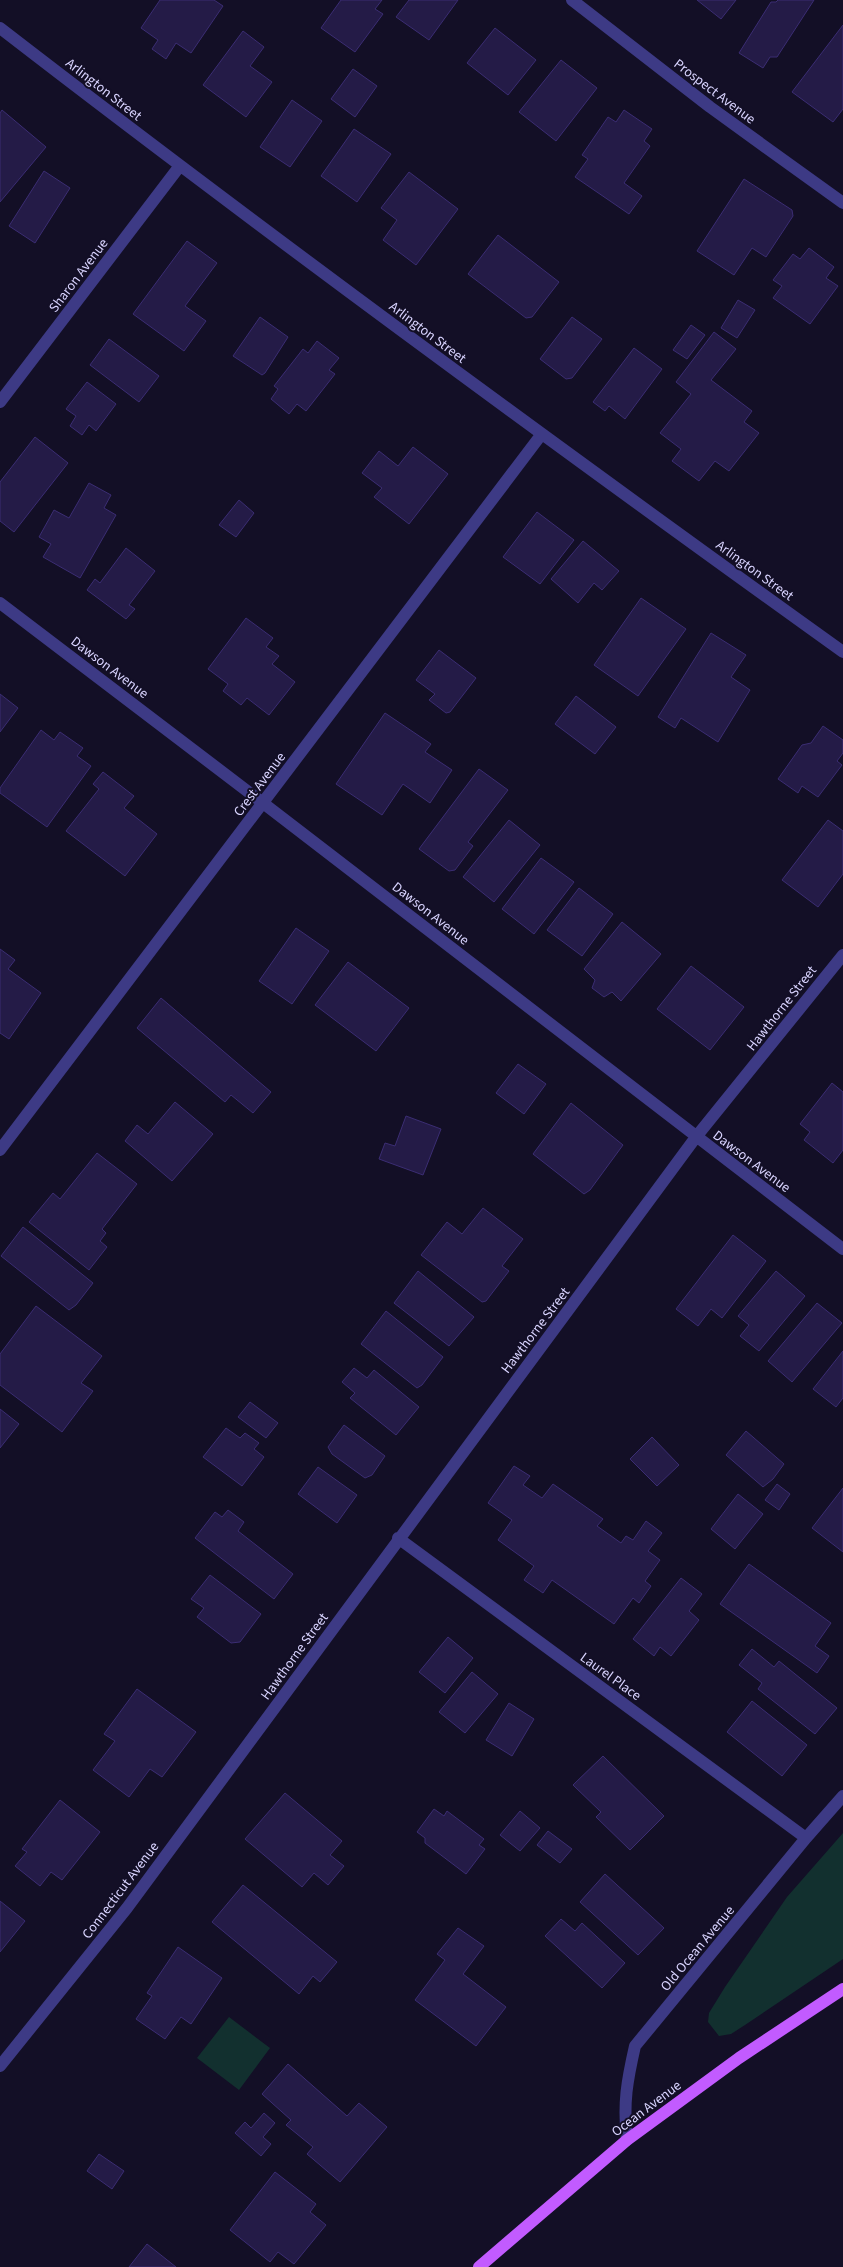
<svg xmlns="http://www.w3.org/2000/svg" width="843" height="2267" viewBox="0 0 843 2267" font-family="'Source Sans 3',sans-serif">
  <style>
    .green { fill: #12302f }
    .building { fill: #241b47; stroke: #3b2d73 }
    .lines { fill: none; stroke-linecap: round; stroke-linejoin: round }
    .minor { stroke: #3d3a85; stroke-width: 12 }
    .major { stroke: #c25bff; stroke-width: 12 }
    .labels { text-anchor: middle; stroke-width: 4; stroke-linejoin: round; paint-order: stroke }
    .street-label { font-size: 14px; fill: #d9d4ff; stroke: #130f26 }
  </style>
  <rect width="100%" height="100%" fill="#130f26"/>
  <path class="green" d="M 843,1833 L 843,1959 L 745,2025 L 731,2034 L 719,2036 L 708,2022 L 709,2013 L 725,1987 L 787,1897 Z
    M 229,2017 L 270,2048 L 239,2090 L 197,2058 Z"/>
  <path class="building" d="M 160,0 L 214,0 L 223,6 L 191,53 L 176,43 L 166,59 L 152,49 L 158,40 L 141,28 Z
    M 341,0 L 382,0 L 375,9 L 383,14 L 355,52 L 321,28 Z
    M 409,0 L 458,0 L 429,40 L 396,17 Z
    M 697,0 L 736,0 L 721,19 Z
    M 778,0 L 814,0 L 777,57 L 770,57 L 763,68 L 739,53 L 771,2 L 776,2 Z
    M 843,25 L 843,109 L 833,122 L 792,92 Z
    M 495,28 L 536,60 L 508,95 L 467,63 Z
    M 243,31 L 264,47 L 250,66 L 272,82 L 246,117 L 203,85 Z
    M 561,60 L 597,88 L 556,141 L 519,112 Z
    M 353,69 L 377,86 L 355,117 L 331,99 Z
    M 292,100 L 322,121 L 290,167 L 260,147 Z
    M 2,110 L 46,147 L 0,202 L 0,113 Z
    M 624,110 L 652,129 L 644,141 L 650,146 L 624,183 L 642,196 L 629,214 L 575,177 L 588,159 L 582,155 L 608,117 L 616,122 Z
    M 354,129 L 391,154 L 357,202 L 321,176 Z
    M 44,171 L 70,188 L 35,243 L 9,226 Z
    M 409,172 L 458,209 L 416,265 L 383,240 L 397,220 L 381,208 Z
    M 744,179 L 792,210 L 793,216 L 766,257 L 752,248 L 734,275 L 697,251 Z
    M 498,235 L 559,282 L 532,317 L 526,318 L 468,274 Z
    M 187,241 L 217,263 L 185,306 L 206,321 L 184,351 L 133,314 Z
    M 809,248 L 834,267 L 826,278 L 838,286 L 810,324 L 773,298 L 782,286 L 773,280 L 793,254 L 800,259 Z
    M 738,300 L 755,310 L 737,338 L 721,328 Z
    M 260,317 L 288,337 L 265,373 L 262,375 L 233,356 Z
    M 572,317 L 602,339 L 572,378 L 566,379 L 540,359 Z
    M 691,325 L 705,335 L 687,359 L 673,350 Z
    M 714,332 L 736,349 L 711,380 L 752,411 L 744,422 L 759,433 L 729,471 L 715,461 L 699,481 L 672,461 L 681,449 L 660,433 L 691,394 L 676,382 Z
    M 109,339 L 159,376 L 139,402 L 90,365 Z
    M 317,341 L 339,358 L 329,370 L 335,374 L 306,411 L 297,404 L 289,414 L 271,399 L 278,389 L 274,386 L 303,349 L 308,353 Z
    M 634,348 L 662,369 L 625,419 L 609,406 L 605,411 L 593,402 Z
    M 87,382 L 116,404 L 96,431 L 89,425 L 82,435 L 70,426 L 76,416 L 66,409 Z
    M 35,437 L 68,463 L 14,532 L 0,521 L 0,482 Z
    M 413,447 L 448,474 L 409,524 L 374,497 L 382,488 L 362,473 L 379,451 L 398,466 Z
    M 89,483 L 111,495 L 104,508 L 116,515 L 80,578 L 43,557 L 51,544 L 39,537 L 54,510 L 69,518 Z
    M 239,500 L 254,513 L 236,537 L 219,525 Z
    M 537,512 L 574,540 L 540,584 L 503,557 Z
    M 583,541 L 619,571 L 602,590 L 594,583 L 578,603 L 551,579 Z
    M 126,548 L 155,571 L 129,605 L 135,609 L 126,619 L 87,590 L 95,579 L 100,583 Z
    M 641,598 L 686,629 L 638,696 L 594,665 Z
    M 246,618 L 273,638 L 266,647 L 279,656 L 272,664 L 295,682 L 269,715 L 247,698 L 241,705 L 223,691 L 228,684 L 208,669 Z
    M 711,633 L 746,655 L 731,677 L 750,690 L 718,742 L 681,718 L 675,728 L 658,717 Z
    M 439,650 L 476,678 L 450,712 L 446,713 L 429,700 L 435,694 L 416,680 Z
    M 0,694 L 18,708 L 0,732 Z
    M 576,696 L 616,727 L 595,754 L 555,724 Z
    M 385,713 L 431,744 L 425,752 L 452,770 L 430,803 L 403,784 L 382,815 L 336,784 Z
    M 823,726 L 843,740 L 843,753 L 837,761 L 842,765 L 818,797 L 802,786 L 798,793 L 778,779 L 802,745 L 811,743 Z
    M 41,730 L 54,740 L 60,732 L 83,748 L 77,756 L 91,766 L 47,827 L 0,793 L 0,788 Z
    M 479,769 L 508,790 L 468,842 L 473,846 L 455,870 L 449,871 L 419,849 Z
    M 103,772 L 134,796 L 124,808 L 157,834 L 125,876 L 66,831 L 99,789 L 93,784 Z
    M 509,820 L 540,845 L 494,902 L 463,877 Z
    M 828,820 L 843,831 L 843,874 L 818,907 L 782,880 Z
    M 541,858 L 574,882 L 534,934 L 502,909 Z
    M 579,888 L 613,914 L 582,956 L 547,930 Z
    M 622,922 L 661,954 L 621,1001 L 612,992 L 604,997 L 592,988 L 595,980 L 584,969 Z
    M 296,928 L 329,951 L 292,1004 L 259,981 Z
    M 0,949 L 15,960 L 8,969 L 41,993 L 9,1039 L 0,1033 Z
    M 348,962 L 409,1008 L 376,1051 L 315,1005 Z
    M 691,966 L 744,1007 L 710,1050 L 657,1009 Z
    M 161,998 L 271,1092 L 253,1113 L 231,1095 L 225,1102 L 137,1028 Z
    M 518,1064 L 546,1084 L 524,1114 L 496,1093 Z
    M 832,1083 L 843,1092 L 843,1150 L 833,1163 L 804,1140 L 810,1132 L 800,1124 Z
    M 175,1102 L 213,1134 L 172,1181 L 125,1141 L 137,1125 L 148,1134 Z
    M 571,1103 L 623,1145 L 590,1190 L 584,1194 L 533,1154 Z
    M 406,1116 L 441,1129 L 423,1175 L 379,1159 L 385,1143 L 395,1146 Z
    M 97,1153 L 137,1184 L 102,1229 L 106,1233 L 100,1241 L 107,1247 L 89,1270 L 29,1222 L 53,1193 L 60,1199 Z
    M 483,1208 L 523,1239 L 502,1266 L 509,1271 L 486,1301 L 482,1302 L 421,1255 L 447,1222 L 462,1234 Z
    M 23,1227 L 93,1283 L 76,1305 L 69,1310 L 1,1256 Z
    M 733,1235 L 766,1261 L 722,1318 L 711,1309 L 698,1326 L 676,1309 Z
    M 418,1271 L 474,1317 L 449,1346 L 394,1303 Z
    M 776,1271 L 805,1296 L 759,1351 L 740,1336 L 749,1325 L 738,1316 Z
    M 817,1303 L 842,1323 L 792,1382 L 768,1361 Z
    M 36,1306 L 102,1356 L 81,1383 L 93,1391 L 62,1432 L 0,1385 L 0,1354 Z
    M 386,1311 L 443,1357 L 422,1385 L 417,1388 L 361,1344 Z
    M 843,1351 L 843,1398 L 836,1407 L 813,1389 Z
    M 354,1368 L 367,1378 L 374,1370 L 419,1407 L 396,1435 L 350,1398 L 355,1393 L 342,1382 Z
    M 250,1402 L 278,1423 L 266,1438 L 238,1417 Z
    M 0,1409 L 19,1424 L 0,1448 Z
    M 344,1425 L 385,1456 L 372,1475 L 365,1478 L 332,1454 L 328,1447 Z
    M 226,1428 L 240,1438 L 245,1433 L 259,1443 L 254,1449 L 264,1457 L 242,1486 L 203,1457 Z
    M 746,1431 L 784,1464 L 773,1479 L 763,1487 L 726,1455 Z
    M 652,1437 L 679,1465 L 657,1486 L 630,1459 Z
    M 514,1466 L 530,1476 L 523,1485 L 542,1498 L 553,1484 L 603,1519 L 597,1526 L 621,1543 L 626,1536 L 633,1540 L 646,1521 L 662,1533 L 648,1551 L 660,1560 L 645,1581 L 651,1586 L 639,1603 L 633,1598 L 614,1624 L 552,1580 L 543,1593 L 524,1580 L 534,1566 L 498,1540 L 512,1520 L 488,1503 Z
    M 318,1467 L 357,1495 L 337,1523 L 298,1494 Z
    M 777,1484 L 790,1494 L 779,1510 L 765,1500 Z
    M 843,1488 L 843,1552 L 812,1528 Z
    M 738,1494 L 763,1514 L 735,1549 L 711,1529 Z
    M 228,1510 L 244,1522 L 238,1531 L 293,1574 L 274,1599 L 195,1538 L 215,1512 L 222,1517 Z
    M 749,1564 L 831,1623 L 815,1646 L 829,1656 L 817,1673 L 720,1604 Z
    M 210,1575 L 261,1614 L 240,1642 L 231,1643 L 197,1617 L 204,1608 L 191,1599 Z
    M 681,1578 L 702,1594 L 689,1611 L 699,1620 L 671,1656 L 660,1647 L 654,1656 L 633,1639 Z
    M 448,1637 L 473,1658 L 445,1693 L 419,1672 Z
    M 752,1649 L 774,1667 L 779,1661 L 837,1708 L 815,1734 L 758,1689 L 762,1683 L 739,1665 Z
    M 472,1672 L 498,1694 L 465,1733 L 439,1712 Z
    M 137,1689 L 196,1732 L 162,1777 L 150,1769 L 129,1797 L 93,1770 L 115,1741 L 104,1734 Z
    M 752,1701 L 807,1745 L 782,1776 L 727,1732 Z
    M 509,1703 L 534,1719 L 512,1756 L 486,1740 Z
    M 603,1756 L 664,1816 L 630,1850 L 596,1817 L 601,1812 L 573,1785 Z
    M 285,1793 L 342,1841 L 330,1855 L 344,1866 L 328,1885 L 314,1873 L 302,1887 L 245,1839 Z
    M 60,1800 L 100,1832 L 62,1880 L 51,1872 L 40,1886 L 15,1866 L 27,1852 L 22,1849 Z
    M 434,1809 L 444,1816 L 447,1811 L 484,1839 L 479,1845 L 485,1849 L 466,1874 L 425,1843 L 425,1838 L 417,1832 Z
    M 520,1811 L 540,1828 L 520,1851 L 500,1835 Z
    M 548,1831 L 572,1849 L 560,1863 L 537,1845 Z
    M 605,1874 L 664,1928 L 638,1955 L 580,1902 Z
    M 243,1885 L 337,1962 L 320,1982 L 313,1976 L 299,1994 L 212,1922 Z
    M 0,1901 L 25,1921 L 0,1952 Z
    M 561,1919 L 575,1931 L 582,1923 L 625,1963 L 602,1988 L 545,1936 Z
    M 458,1928 L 484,1946 L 463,1974 L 506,2007 L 476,2046 L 415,2000 L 445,1960 L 437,1954 Z
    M 178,1947 L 222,1978 L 191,2024 L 181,2017 L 165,2039 L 136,2019 L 152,1996 L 147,1993 Z
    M 288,2064 L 347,2116 L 359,2103 L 387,2127 L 340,2182 L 307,2154 L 313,2147 L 286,2125 L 291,2120 L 262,2094 Z
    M 264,2113 L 275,2123 L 263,2137 L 271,2144 L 261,2156 L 235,2133 L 245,2122 L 251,2128 Z
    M 99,2154 L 124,2171 L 112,2189 L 87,2171 Z
    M 275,2172 L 316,2204 L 310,2212 L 326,2225 L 294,2264 L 278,2252 L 270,2262 L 230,2230 Z
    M 147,2244 L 176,2267 L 129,2267 Z"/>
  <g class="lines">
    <path class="minor" d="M 572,0 L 710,107 L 843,203
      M 0,28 C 277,242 559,448 843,652
      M 0,402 L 179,167
      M 0,603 L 263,803 L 843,1249
      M 0,1150 L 541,435
      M 398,1538 L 806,1838
      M 0,2066 L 127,1908 L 696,1137 L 843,955
      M 627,2140 C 623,2103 627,2081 635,2046 L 806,1838 L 843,1796"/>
    <path class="major" d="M 479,2267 L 627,2140 L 739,2058 L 843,1989"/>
  </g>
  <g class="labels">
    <g class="street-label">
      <text transform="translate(104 89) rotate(38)" y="5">Arlington Street</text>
      <text transform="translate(715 91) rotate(37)" y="5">Prospect Avenue</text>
      <text transform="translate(78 275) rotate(-53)" y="5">Sharon Avenue</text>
      <text transform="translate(428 332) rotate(37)" y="5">Arlington Street</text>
      <text transform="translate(755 570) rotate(36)" y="5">Arlington Street</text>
      <text transform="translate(110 667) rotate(37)" y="5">Dawson Avenue</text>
      <text transform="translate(259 784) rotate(-53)" y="5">Crest Avenue</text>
      <text transform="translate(431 913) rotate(38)" y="5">Dawson Avenue</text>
      <text transform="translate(781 1008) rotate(-52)" y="5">Hawthorne Street</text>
      <text transform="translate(752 1161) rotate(37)" y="5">Dawson Avenue</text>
      <text transform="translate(535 1330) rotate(-53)" y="5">Hawthorne Street</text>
      <text transform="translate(294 1656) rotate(-54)" y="5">Hawthorne Street</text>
      <text transform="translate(611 1676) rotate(36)" y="5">Laurel Place</text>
      <text transform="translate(120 1890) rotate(-53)" y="5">Connecticut Avenue</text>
      <text transform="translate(697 1948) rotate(-50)" y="5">Old Ocean Avenue</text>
      <text transform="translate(646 2108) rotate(-37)" y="5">Ocean Avenue</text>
    </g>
  </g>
</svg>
